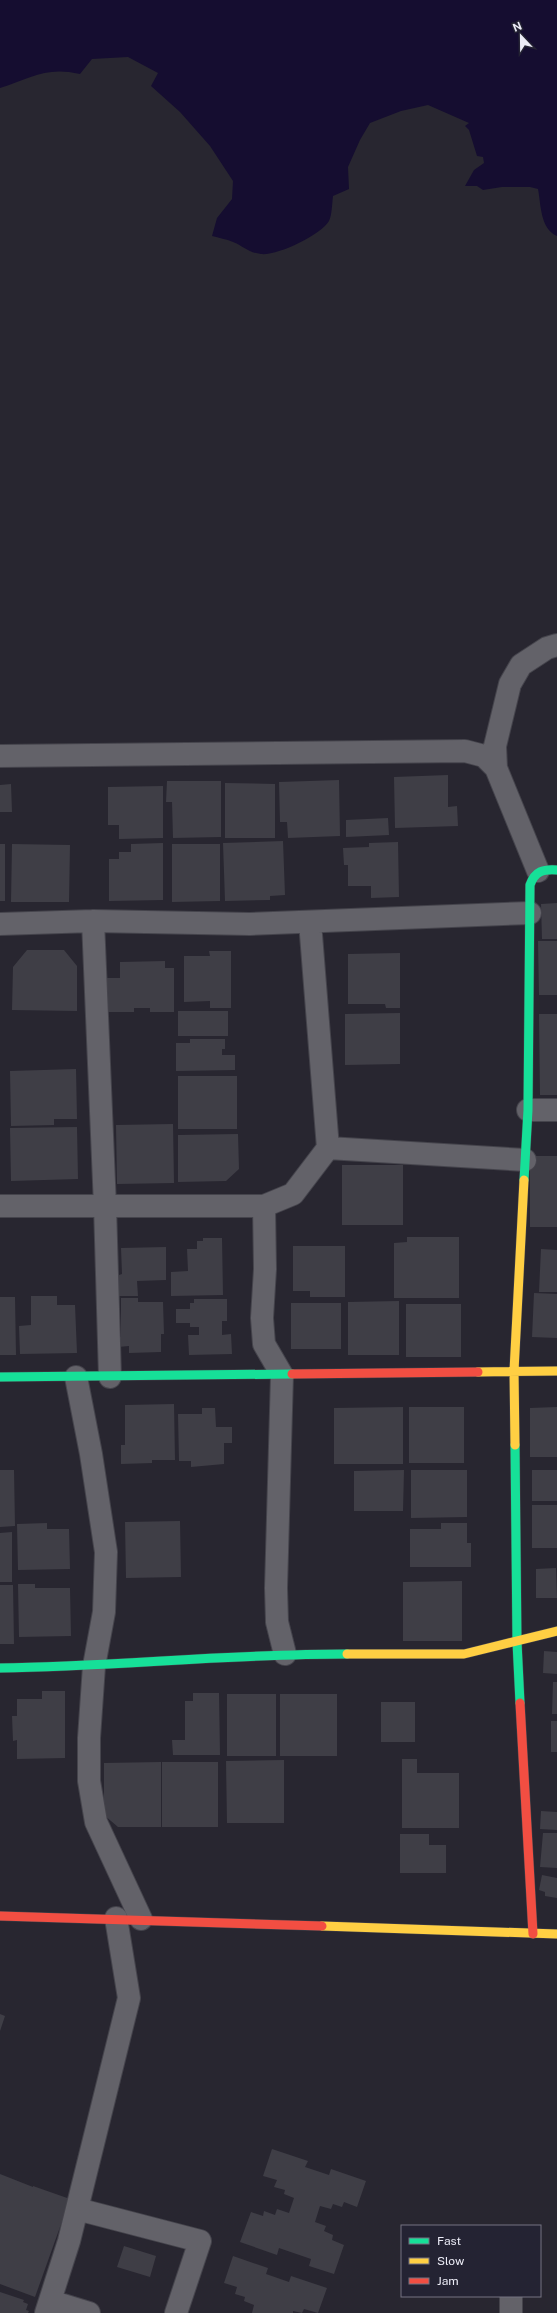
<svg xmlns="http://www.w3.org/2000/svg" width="557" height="2313" viewBox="0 0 557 2313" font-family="'Public Sans',sans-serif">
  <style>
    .water { fill: #150d30 }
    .building { fill: #3f3e46 }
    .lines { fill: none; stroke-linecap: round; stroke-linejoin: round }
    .street-casing { stroke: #45444c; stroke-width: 24 }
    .fast-casing { stroke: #45444c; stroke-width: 10 }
    .slow-casing { stroke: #45444c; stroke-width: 10 }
    .jam-casing { stroke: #45444c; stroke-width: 10 }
    .street { stroke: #636269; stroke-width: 22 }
    .fast { stroke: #16e098; stroke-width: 9 }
    .slow { stroke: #ffcf43; stroke-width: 9 }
    .jam { stroke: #f24e42; stroke-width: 9 }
  </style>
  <rect width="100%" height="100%" fill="#282630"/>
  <path class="water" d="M 0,0 L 557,0 L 557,236 C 540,229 541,204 538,189 L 530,187 L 502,187 L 483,190 L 477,186 L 465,186 L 474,170 L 484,163 L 483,157 L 477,156 L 469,130 L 465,126 L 469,123 L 428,105 L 401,111 L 370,123 L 360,140 L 348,167 L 349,189 L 333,196 C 332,204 332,215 329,221 C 321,235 277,256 261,254 C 249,253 243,246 233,242 C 226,239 219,238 212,236 L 217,218 L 232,199 L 233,181 L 210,146 L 180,112 L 151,86 L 158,73 L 128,57 L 92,59 L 80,74 C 46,66 31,78 0,88 Z"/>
  <path class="building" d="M 448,775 L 448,807 L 457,806 L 458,826 L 395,828 L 394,777 Z
    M 339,780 L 340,836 L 288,838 L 287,822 L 280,822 L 279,782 Z
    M 167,781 L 221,781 L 221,837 L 173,838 L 172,802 L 166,802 Z
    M 225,783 L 275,784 L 275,838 L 225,838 Z
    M 11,784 L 12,812 L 0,812 L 0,785 Z
    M 163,786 L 163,838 L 119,839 L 119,825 L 108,825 L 108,787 Z
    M 388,818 L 389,835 L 346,837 L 346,820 Z
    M 283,841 L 285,895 L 270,896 L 270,900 L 225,901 L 223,843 Z
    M 398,842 L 399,897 L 371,898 L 371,886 L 348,886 L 348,865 L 344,865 L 343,848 L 369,847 L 369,843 Z
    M 163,843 L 163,900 L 109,901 L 109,859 L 119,859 L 119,852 L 131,852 L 131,844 Z
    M 0,844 L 5,844 L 5,901 L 0,901 Z
    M 12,844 L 70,845 L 69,902 L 11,902 Z
    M 172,844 L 220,844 L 220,901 L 172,902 Z
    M 557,903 L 557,939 L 542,939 L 541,904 Z
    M 538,941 L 557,941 L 557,995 L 539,995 Z
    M 27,950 L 64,950 L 77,966 L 77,1011 L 12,1010 L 13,967 Z
    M 209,951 L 231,951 L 231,1008 L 210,1008 L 210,1001 L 184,1002 L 184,956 L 210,956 Z
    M 400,953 L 400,1008 L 386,1008 L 385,1004 L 348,1004 L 348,954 Z
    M 165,961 L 165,968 L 174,968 L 174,1012 L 150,1012 L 150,1008 L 134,1008 L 134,1012 L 107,1012 L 107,978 L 120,978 L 120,962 Z
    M 178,1011 L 228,1011 L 228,1036 L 178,1036 Z
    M 400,1013 L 400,1064 L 345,1065 L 345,1014 Z
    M 539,1014 L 557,1014 L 557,1095 L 540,1095 Z
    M 190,1039 L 225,1039 L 225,1049 L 222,1049 L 222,1055 L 235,1055 L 235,1070 L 176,1071 L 176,1043 L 190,1043 Z
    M 76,1069 L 77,1119 L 54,1119 L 54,1125 L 11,1126 L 10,1071 Z
    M 178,1076 L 237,1076 L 237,1129 L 178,1129 Z
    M 173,1124 L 174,1183 L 117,1184 L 116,1125 Z
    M 77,1127 L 78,1179 L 11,1181 L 10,1128 Z
    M 238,1134 L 239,1169 L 226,1181 L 178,1182 L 178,1135 Z
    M 530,1156 L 557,1156 L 557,1227 L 530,1227 Z
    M 342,1165 L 403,1165 L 403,1225 L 342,1225 Z
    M 407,1237 L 459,1237 L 459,1298 L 394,1298 L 394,1243 L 407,1242 Z
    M 203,1238 L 222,1238 L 223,1295 L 171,1296 L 171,1272 L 188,1271 L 187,1249 L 197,1249 L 197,1241 L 203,1241 Z
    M 293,1246 L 345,1246 L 345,1297 L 310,1297 L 310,1291 L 293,1291 Z
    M 166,1247 L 166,1280 L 137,1281 L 138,1296 L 113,1296 L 112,1283 L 119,1283 L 119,1275 L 122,1274 L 121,1248 Z
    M 541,1249 L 557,1250 L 557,1292 L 539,1292 Z
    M 534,1293 L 557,1294 L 557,1338 L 532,1337 Z
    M 31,1296 L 57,1296 L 57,1305 L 75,1305 L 77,1353 L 20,1354 L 19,1326 L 31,1325 Z
    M 0,1297 L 15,1297 L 16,1355 L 0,1355 Z
    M 121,1298 L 138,1298 L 138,1302 L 163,1302 L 164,1334 L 161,1334 L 161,1352 L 129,1353 L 129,1346 L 118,1347 L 118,1337 L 121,1337 Z
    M 194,1299 L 227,1299 L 227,1321 L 222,1321 L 222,1335 L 231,1334 L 232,1354 L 189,1355 L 188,1335 L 199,1335 L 199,1327 L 190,1327 L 190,1323 L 176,1323 L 176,1309 L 190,1309 L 190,1303 L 194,1303 Z
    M 399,1301 L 399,1355 L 348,1355 L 348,1302 Z
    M 291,1303 L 341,1303 L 341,1349 L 291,1349 Z
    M 406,1304 L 461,1304 L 461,1357 L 406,1357 Z
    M 174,1404 L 175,1460 L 152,1460 L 152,1463 L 121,1464 L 121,1445 L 125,1445 L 125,1405 Z
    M 403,1407 L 403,1464 L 334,1464 L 334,1408 Z
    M 409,1407 L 464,1407 L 464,1463 L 409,1463 Z
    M 557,1407 L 557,1457 L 530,1457 L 530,1408 Z
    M 202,1408 L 215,1408 L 216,1427 L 232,1427 L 232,1443 L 224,1443 L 224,1464 L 191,1467 L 191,1461 L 179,1461 L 178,1414 L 202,1414 Z
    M 0,1470 L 14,1470 L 15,1526 L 0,1527 Z
    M 404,1470 L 403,1511 L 354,1511 L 354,1471 Z
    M 411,1470 L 467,1470 L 467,1517 L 411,1518 Z
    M 532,1470 L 557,1470 L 557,1501 L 532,1501 Z
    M 532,1505 L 557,1505 L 557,1548 L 532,1548 Z
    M 180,1521 L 181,1577 L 126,1578 L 125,1522 Z
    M 47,1523 L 47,1529 L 69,1529 L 70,1569 L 18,1570 L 17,1524 Z
    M 441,1523 L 467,1523 L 467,1543 L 471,1543 L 471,1567 L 410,1567 L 410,1529 L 441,1529 Z
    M 12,1532 L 12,1582 L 0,1582 L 0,1533 Z
    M 556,1568 L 557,1598 L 536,1598 L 536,1569 Z
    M 462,1581 L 462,1641 L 403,1641 L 403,1582 Z
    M 18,1584 L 35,1584 L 35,1588 L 70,1588 L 71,1636 L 19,1637 Z
    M 0,1585 L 13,1585 L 14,1644 L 0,1644 Z
    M 544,1651 L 557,1652 L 557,1674 L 543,1673 Z
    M 553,1682 L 557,1682 L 557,1714 L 552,1714 Z
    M 42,1691 L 65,1691 L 65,1758 L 17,1759 L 17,1740 L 13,1741 L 12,1716 L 17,1716 L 17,1699 L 42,1699 Z
    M 193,1693 L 219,1693 L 220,1755 L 173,1755 L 172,1740 L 185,1740 L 185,1701 L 193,1701 Z
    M 227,1694 L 276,1694 L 276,1756 L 227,1756 Z
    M 280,1694 L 337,1694 L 337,1756 L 280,1756 Z
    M 381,1702 L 415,1702 L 415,1742 L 381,1742 Z
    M 551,1721 L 557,1721 L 557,1752 L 551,1752 Z
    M 402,1759 L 417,1759 L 417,1773 L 459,1773 L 459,1828 L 402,1828 Z
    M 284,1760 L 284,1823 L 227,1823 L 226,1761 Z
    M 161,1762 L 161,1827 L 118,1827 L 104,1815 L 104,1763 Z
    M 162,1762 L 218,1762 L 218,1827 L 162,1827 Z
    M 541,1811 L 557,1812 L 557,1830 L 540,1829 Z
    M 543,1833 L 557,1833 L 557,1868 L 540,1867 Z
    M 400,1834 L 429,1834 L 429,1845 L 446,1845 L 446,1873 L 400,1873 Z
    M 542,1875 L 557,1878 L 557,1898 L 545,1896 L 545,1892 L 539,1890 Z
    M 0,2014 L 5,2016 L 0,2031 Z
    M 272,2149 L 308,2161 L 305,2167 L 329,2175 L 331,2169 L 366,2181 L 357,2207 L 344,2202 L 342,2207 L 333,2204 L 331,2209 L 320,2206 L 315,2222 L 326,2226 L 324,2231 L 333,2235 L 332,2240 L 344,2245 L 334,2274 L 309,2266 L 311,2259 L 279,2248 L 277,2255 L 240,2242 L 251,2212 L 263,2216 L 264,2211 L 275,2215 L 277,2209 L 289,2213 L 294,2198 L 284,2194 L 285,2190 L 274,2187 L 277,2180 L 263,2176 Z
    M 0,2174 L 33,2187 L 33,2186 L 70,2199 L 35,2297 L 0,2284 Z
    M 124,2246 L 156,2256 L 150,2277 L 117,2267 Z
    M 233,2256 L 268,2268 L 266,2274 L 289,2282 L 291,2276 L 327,2288 L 318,2313 L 304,2309 L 302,2313 L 293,2311 L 293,2313 L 252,2313 L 254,2305 L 244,2301 L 245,2297 L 235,2294 L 237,2287 L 224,2283 Z
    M 0,2292 L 24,2300 L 23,2302 L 28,2304 L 26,2310 L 29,2311 L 28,2313 L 0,2313 Z"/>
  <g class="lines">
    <defs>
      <path id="street" d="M 0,756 L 465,751 L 484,756 L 496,768
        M 538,871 L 496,768 L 495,746 L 510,684 L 521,665 L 547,648 L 557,645
        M 93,921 L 105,1206 L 110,1377
        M 310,922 L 328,1148
        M 0,924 L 93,921 L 250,924 L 530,913
        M 528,1110 L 557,1110
        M 0,1206 L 264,1206 L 293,1194 L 328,1148 L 525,1160
        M 264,1206 L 265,1269 L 262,1318 L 264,1344 L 282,1375 L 276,1588 L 277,1622 L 285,1654
        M 76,1377 L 91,1454 L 106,1552 L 104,1612 L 94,1666 L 89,1738 L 89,1781 L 96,1822 L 141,1919
        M 77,2209 L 200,2241 L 176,2313
        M 50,2301 L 89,2313
        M 46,2313 L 69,2241 L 129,1998 L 116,1918
        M 511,2313 L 511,2296"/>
      <path id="fast" d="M 524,1180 L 528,1110 L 530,885 C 535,871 543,869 557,870
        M 0,1377 L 292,1374
        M 515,1445 L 517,1642 L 520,1703
        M 0,1668 C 116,1666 231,1654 347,1654"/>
      <path id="slow" d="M 478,1372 L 557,1371
        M 515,1445 L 514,1371 L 524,1180
        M 347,1654 L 464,1654 L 557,1631
        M 322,1926 L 557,1934"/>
      <path id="jam" d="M 292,1374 L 478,1372
        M 520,1703 L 533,1934
        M 0,1916 L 322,1926"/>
    </defs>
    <use href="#street" class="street-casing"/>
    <use href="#fast" class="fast-casing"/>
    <use href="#slow" class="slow-casing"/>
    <use href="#jam" class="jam-casing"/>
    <use href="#street" class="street"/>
    <use href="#fast" class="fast"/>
    <use href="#slow" class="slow"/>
    <use href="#jam" class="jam"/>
  </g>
  <rect x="401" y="2225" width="140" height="72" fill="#242333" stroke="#747381"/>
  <rect x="409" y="2238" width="20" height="6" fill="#16e098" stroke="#747381"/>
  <text x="437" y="2245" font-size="12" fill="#ececf7">Fast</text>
  <rect x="409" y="2258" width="20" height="6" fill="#ffcf43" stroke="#747381"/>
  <text x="437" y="2265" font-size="12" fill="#ececf7">Slow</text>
  <rect x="409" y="2278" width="20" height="6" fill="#f24e42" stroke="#747381"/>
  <text x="437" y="2285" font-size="12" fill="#ececf7">Jam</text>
  <g transform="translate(521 36) rotate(338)" stroke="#242333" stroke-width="3" paint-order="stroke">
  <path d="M0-3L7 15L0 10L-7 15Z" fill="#ececf7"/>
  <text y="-6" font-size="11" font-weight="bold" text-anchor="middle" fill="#ececf7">N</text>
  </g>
</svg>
